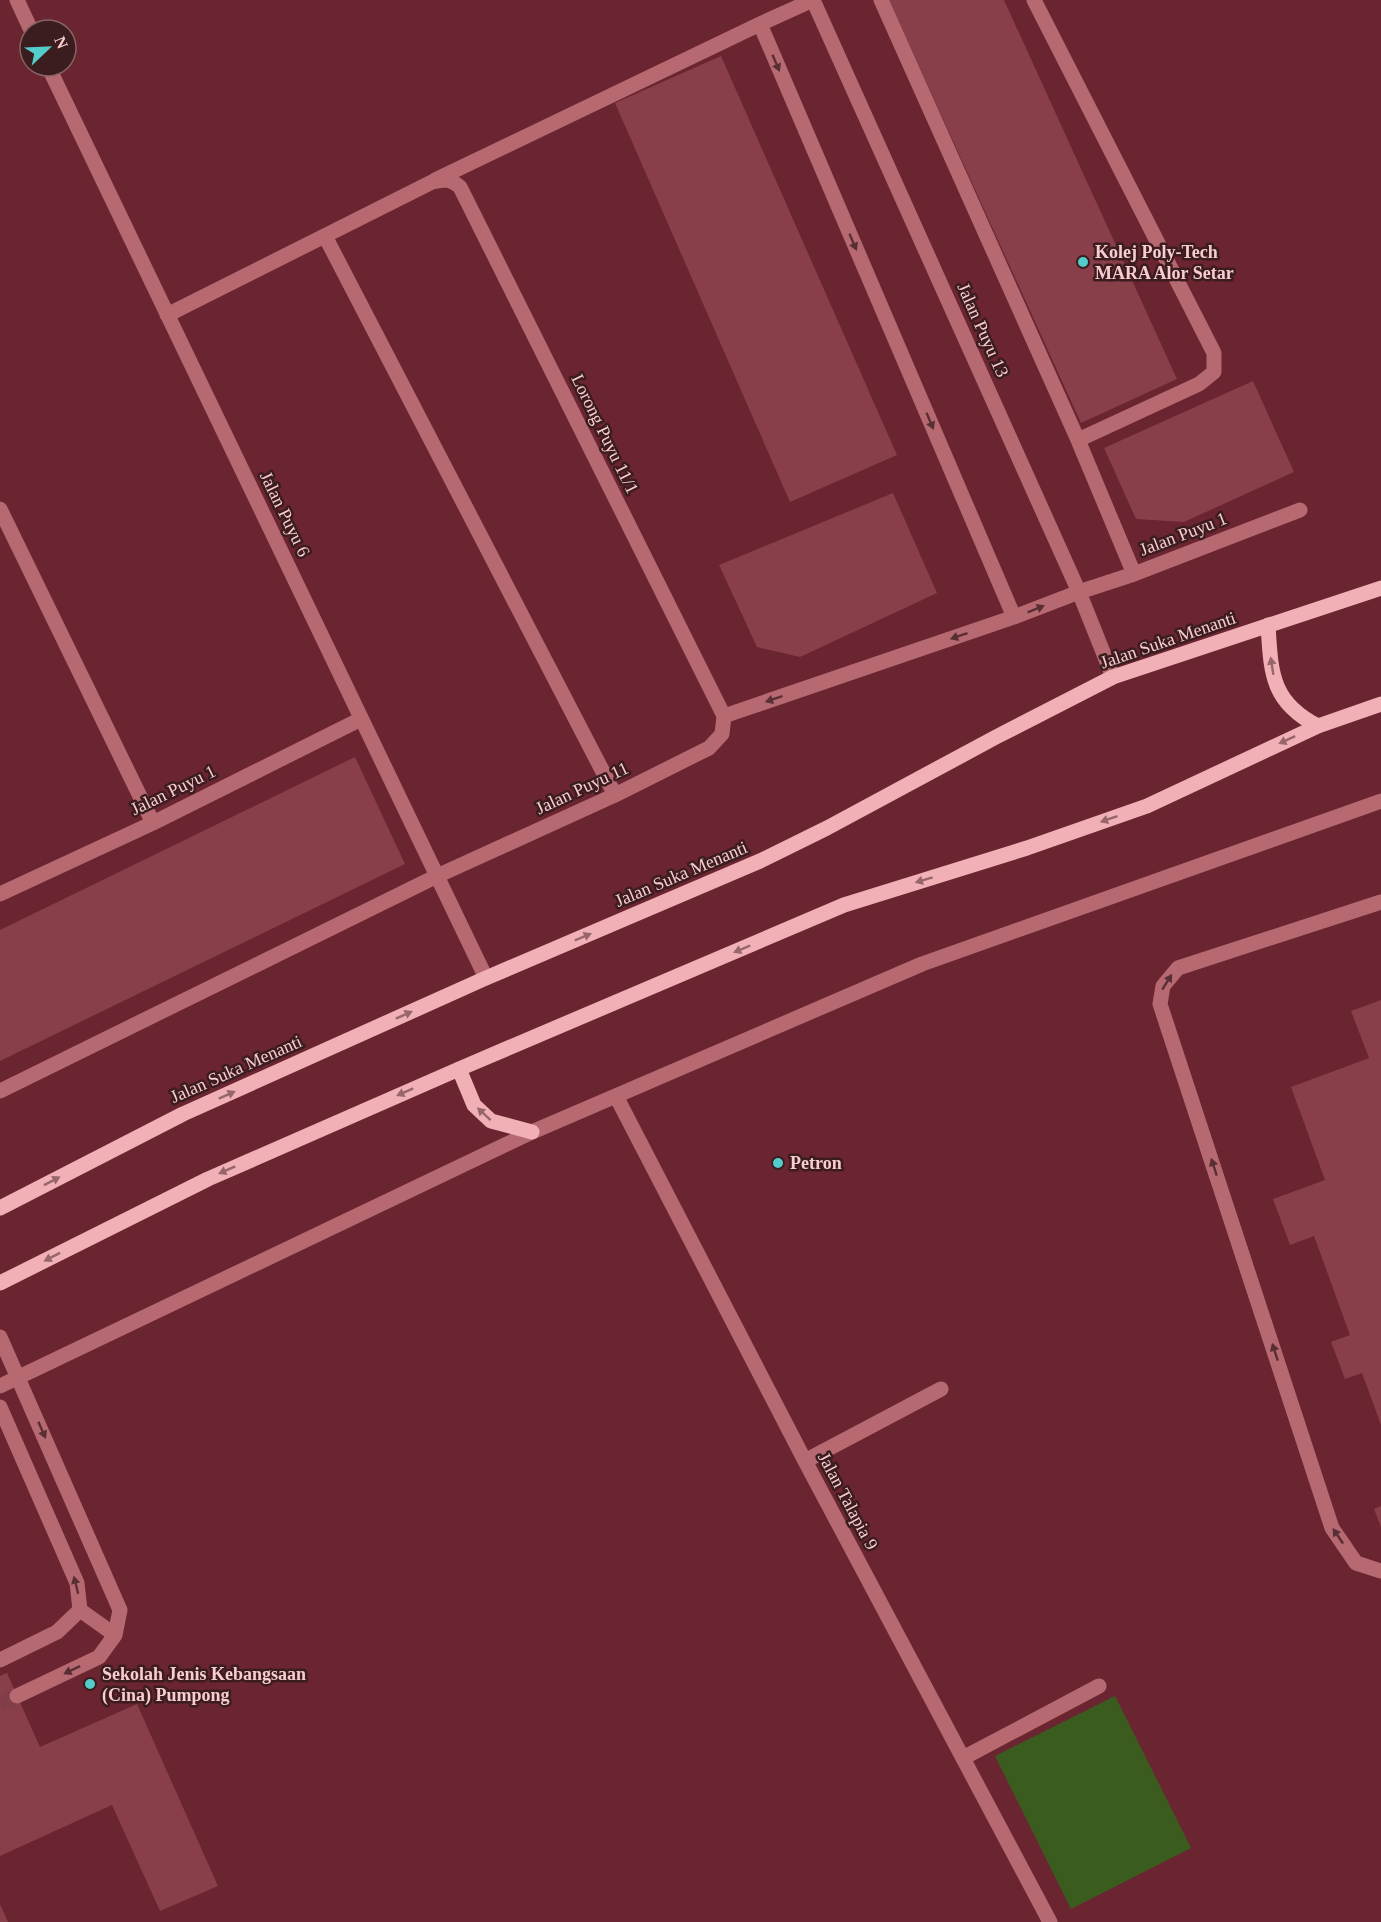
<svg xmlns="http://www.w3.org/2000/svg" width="1381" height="1922" viewBox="0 0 1381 1922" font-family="Georgia,serif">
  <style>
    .green { fill: #3a5d1f }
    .building { fill: #883f49 }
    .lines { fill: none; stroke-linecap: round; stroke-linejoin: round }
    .minor-tunnel { stroke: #7f3e48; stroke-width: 15; stroke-dasharray: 15 8; stroke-linecap: butt }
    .minor { stroke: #b66971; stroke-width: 15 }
    .major { stroke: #f0b0b5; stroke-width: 15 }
    .oneway { fill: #5a2f34 }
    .oneway2 { fill: #96666a }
    .poi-dot { fill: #53cdcb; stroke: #3b1c1f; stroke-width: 2 }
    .labels { text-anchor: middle; stroke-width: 5; stroke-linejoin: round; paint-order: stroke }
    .poi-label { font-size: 18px; font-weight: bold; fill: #f9cdd0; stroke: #3b1c1f; text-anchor: start }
    .street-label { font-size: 18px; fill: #f9cdd0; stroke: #3b1c1f }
  </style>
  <rect width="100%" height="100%" fill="#6a2530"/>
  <path class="green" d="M 1115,1696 L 1191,1848 L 1071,1909 L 995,1756 Z"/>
  <path class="building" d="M 889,0 L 1004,0 L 1177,379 L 1081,423 Z
    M 721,56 L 897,455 L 790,502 L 615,103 Z
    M 1253,381 L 1294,472 L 1184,522 L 1136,519 L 1104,448 Z
    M 893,493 L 937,593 L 800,657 L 757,647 L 719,565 Z
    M 355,757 L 405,864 L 0,1061 L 0,930 Z
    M 1381,1000 L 1381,1425 L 1362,1373 L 1345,1379 L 1331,1342 L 1350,1335 L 1314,1236 L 1290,1245 L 1273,1199 L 1325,1180 L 1291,1087 L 1369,1058 L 1351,1011 Z
    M 1381,1506 L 1381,1527 L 1374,1509 Z
    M 7,1673 L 40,1747 L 137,1704 L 218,1886 L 160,1911 L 112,1805 L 0,1856 L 0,1676 Z
    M 0,1904 L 8,1922 L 0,1922 Z"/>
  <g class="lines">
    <path class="minor-tunnel" d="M 0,1704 L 17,1696"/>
    <path class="minor" d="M 17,0 L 31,30
      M 813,0 L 760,24 L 1014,617 L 1079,592 L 1134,574 L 1300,510
      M 813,0 L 1079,592 L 1113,677
      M 881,0 L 1078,440 L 1134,574
      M 1034,0 L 1214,353 L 1214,372 L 1199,384 L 1078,440
      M 48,66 L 486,978
      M 435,180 L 760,24
      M 325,236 L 615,795
      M 167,315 L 432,182 C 444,179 451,179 460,187 L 724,716
      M 0,509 L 153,823
      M 724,716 L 1014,617
      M 0,894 L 153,823 L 361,719
      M 1381,902 L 1178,968 L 1163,986 L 1160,1004 L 1332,1528 L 1356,1563 L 1381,1571
      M 0,1091 L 437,876 L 615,795 L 709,748 L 722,734 L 724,716
      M 616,1096 L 805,1461 L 1050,1922
      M 0,1337 L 120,1610 L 115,1635 L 99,1657 L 17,1696
      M 0,1386 L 532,1132 L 922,964 L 1381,801
      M 0,1407 L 77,1583 L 80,1610 L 57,1632 L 0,1660
      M 805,1461 L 941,1389
      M 80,1610 L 115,1635
      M 963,1758 L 1099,1686"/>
    <path class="major" d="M 1268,625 C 1271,673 1271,702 1318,726
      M 459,1069 L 474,1105 L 491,1121 L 532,1132
      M 0,1208 L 183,1114 L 486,978 L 760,861 L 827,828 L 996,737 L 1113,677 L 1381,588
      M 0,1283 L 208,1179 L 459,1069 L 844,905 L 1027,848 L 1147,806 L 1318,726 L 1381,704"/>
  </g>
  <defs><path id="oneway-solid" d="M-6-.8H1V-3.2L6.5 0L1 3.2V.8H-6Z" transform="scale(1.5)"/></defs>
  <g class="oneway">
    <use href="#oneway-solid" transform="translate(776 63) rotate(67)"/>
    <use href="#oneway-solid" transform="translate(853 242) rotate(67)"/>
    <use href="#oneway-solid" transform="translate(930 421) rotate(67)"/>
    <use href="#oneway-solid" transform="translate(1036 609) rotate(-22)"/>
    <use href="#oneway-solid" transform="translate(959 636) rotate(161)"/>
    <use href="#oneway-solid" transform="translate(774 699) rotate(161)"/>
    <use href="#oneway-solid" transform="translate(1167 982) rotate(-58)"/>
    <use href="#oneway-solid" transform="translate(1214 1167) rotate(-108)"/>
    <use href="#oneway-solid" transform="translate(1275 1352) rotate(-108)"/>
    <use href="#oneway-solid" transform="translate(42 1430) rotate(66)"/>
    <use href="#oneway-solid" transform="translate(1338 1536) rotate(-124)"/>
    <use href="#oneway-solid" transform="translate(76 1585) rotate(-104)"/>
    <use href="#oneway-solid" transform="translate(72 1670) rotate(154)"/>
  </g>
  <g class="oneway2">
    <use href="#oneway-solid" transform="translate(1272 666) rotate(-99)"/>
    <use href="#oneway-solid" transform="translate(1287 740) rotate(155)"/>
    <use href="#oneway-solid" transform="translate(1109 819) rotate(161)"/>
    <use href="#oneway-solid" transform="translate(924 880) rotate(163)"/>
    <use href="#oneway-solid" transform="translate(583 937) rotate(-23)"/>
    <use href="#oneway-solid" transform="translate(742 949) rotate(157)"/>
    <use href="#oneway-solid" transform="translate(404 1015) rotate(-24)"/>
    <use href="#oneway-solid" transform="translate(405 1092) rotate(156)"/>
    <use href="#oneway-solid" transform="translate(227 1095) rotate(-24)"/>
    <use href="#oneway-solid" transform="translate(484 1114) rotate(-137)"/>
    <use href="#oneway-solid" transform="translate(227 1170) rotate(156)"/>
    <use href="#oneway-solid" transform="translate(52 1181) rotate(-27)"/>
    <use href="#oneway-solid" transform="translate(52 1257) rotate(153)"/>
  </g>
  <g class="poi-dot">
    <circle cx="1083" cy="262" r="6"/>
    <circle cx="778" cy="1163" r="6"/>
    <circle cx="90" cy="1684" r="6"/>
  </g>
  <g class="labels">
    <g class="poi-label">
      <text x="1095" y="258">Kolej Poly-Tech<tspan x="1095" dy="21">MARA Alor Setar</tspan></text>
      <text x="790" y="1169">Petron</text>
      <text x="102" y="1680">Sekolah Jenis Kebangsaan<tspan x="102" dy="21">(Cina) Pumpong</tspan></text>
    </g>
    <g class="street-label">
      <text transform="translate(983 330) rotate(66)" y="6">Jalan Puyu 13</text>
      <text transform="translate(605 434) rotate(64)" y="6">Lorong Puyu 11/1</text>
      <text transform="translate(285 514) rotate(64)" y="6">Jalan Puyu 6</text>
      <text transform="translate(1183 534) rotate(-21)" y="6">Jalan Puyu 1</text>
      <text transform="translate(1168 640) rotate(-19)" y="6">Jalan Suka Menanti</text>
      <text transform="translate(582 788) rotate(-25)" y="6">Jalan Puyu 11</text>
      <text transform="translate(173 790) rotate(-26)" y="6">Jalan Puyu 1</text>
      <text transform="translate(681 874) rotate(-23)" y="6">Jalan Suka Menanti</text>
      <text transform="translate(236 1069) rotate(-24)" y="6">Jalan Suka Menanti</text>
      <text transform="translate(848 1501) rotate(62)" y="6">Jalan Talapia 9</text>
    </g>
  </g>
  <g transform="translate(48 48) rotate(67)"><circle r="28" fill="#3b1c1f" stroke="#876366" stroke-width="1.5"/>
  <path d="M0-4.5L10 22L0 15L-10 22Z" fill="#53cdcb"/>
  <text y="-9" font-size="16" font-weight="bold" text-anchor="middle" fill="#f9cdd0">N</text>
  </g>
</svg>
